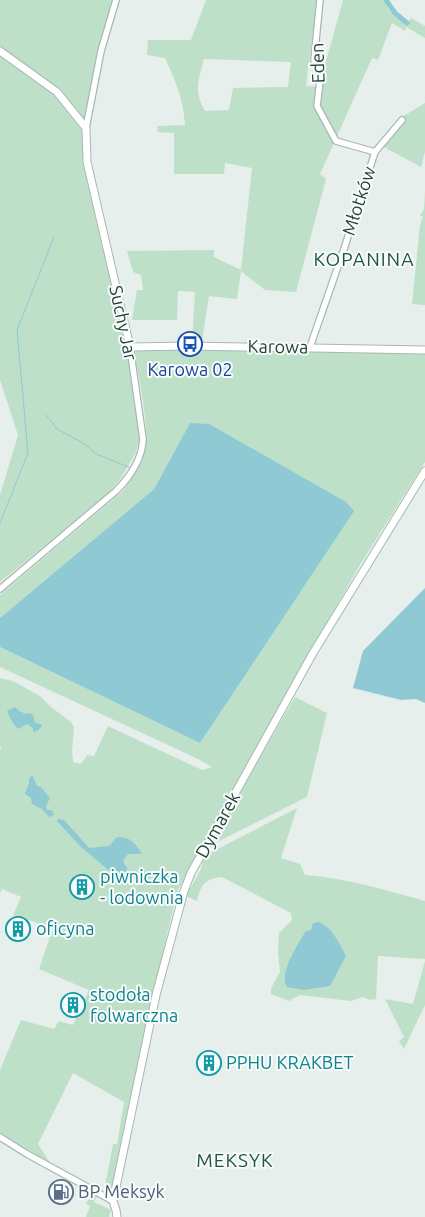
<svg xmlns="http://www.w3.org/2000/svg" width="425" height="1217" viewBox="0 0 425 1217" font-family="Ubuntu,sans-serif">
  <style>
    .green { fill: #bfe0c8; fill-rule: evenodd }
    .water { fill: #8ec9d4 }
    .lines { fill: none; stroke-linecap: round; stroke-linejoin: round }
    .stream { stroke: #8ec9d4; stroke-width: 1 }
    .canal { stroke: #8ec9d4; stroke-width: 5 }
    .minor-casing { stroke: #a8b8b2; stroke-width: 8 }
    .tertiary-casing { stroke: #a8b8b2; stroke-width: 9 }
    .minor { stroke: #fff; stroke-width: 5.5 }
    .tertiary { stroke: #fff; stroke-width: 7 }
    .labels { text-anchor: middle; stroke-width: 4; stroke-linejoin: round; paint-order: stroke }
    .street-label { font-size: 18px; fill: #24423a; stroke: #f7fbf9 }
    .transit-label { font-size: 18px; fill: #164399; stroke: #f7fbf9 }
    .culture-label { font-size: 18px; fill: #0d838f; stroke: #f7fbf9; text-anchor: start }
    .service-label { font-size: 18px; fill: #4e5e75; stroke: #f7fbf9; text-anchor: start }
    .neighbourhood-label { font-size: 19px; letter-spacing: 1px; fill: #1f5548; stroke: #f7fbf9 }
  </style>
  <rect width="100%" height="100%" fill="#e6efeb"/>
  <path class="green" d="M 0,0 L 114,0 L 85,121 L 61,93 L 42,76 L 0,48 Z
    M 206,0 L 317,0 L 306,86 L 322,87 L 325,65 L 343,0 L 384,0 L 389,10 L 404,23 L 406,26 L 411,18 L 425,26 L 425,38 L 406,27 L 405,31 L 392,23 L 378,60 L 372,58 L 320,174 L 326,179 L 296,292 L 265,290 L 241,271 L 237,299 L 209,296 L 202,341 L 192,342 L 195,292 L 178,291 L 177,320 L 132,320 L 137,290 L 143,290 L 141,275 L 133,272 L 127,251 L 214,250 L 214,257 L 241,270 L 252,168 L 225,163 L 224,174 L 174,174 L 174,133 L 158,132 L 157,126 L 185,125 C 183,98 176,82 165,58 L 147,55 L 148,40 L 191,40 ZM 204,59 L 291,62 L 288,87 L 233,88 L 229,110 L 205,111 C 193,91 199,79 204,59 Z
    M 0,54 L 54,94 L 81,127 L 84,137 L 130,368 L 140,439 L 135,454 L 121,478 L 107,495 L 0,582 L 0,495 L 18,435 L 0,380 Z
    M 425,103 L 425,152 L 421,167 L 382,146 L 402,117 Z
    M 425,192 L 425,305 L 424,305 L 412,304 L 420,225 L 423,216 L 420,216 L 424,209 Z
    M 134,350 L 425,353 L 425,462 L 358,568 L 217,818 L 178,890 L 167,934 L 120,1156 L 112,1186 L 112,1192 L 108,1195 L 104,1193 L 104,1191 L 113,1144 L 117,1144 L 124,1102 L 73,1073 L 38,1144 L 51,1164 L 0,1132 L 0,1070 L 21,1020 L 54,1029 L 59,1021 L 73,1025 L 89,990 L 39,969 L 53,928 L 13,915 L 21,897 L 2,889 L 0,893 L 0,749 L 2,748 L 0,746 L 0,678 L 13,681 L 40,696 L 51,707 L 71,722 L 74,727 L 72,751 L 73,762 L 81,764 L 87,755 L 94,756 L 108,726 L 202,770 L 212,767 L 198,759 L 0,667 L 0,647 L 200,743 L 353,511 L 190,423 L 154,489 L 0,618 L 0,595 L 123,491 C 131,479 142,465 145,450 C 150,426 138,376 134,350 Z
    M 295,697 L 327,713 L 307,797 L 209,846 Z
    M 297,808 L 281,858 L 300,864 L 305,875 C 347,878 385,890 425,901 L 425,959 L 378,956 L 376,999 L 370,1000 L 363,997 L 351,1001 L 300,995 L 289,1001 L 271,994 L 271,988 L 280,972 L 278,953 L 279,933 L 292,920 L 291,913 L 222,877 C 204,879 201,885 197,901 L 186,896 L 201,869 L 204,856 Z
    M 425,961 L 425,1005 L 404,1049 L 399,1041 L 404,1037 L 385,999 L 413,1004 Z
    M 95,1195 L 98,1198 L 96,1198 L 94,1202 L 111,1210 L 109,1217 L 86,1217 L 90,1206 L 86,1204 L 88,1200 Z"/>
  <path class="water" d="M 190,423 L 209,424 L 346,502 L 354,511 L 200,743 L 0,647 L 0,618 L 154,489 Z
    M 425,588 L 425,703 L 416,699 L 401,700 L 353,688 L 363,651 Z
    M 15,707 L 19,711 L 26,714 L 29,713 L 33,715 L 35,723 L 41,724 L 42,726 L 37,731 L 33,732 L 33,728 L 27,724 L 18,729 C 14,725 9,717 7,711 Z
    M 32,775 L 37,786 L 41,787 L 50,798 L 46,806 L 47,810 L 52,810 L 54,815 L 49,817 L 42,809 L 32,804 L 31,798 L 25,794 L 29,783 L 29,779 Z
    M 58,819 L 64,820 L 89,848 L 109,846 L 117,837 C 131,837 135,843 142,854 L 128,854 L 123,861 L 127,868 L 126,877 L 123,880 L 119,879 L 80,846 L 57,821 Z
    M 319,922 C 333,928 339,943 346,956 L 330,986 L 304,990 L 287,987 C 278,974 299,942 306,931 L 311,930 L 313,923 Z"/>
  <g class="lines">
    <path class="stream" d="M 46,415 L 57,429 L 85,444 L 96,454 L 131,468
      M 0,523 L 28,453 L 17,330 L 54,237"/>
    <path class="canal" d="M 386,0 L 395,13 L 407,23"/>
    <defs>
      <path id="minor" d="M 320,0 L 314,60 L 321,72 L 317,106 L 336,141 L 375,152
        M 86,128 L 101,51 L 116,0
        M 310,347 L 344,249 L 375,152 L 402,120
        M 0,589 L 116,491 C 130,477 142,459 143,439 L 130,347
        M 0,1137 L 27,1154 L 113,1201"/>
      <path id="tertiary" d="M 0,51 L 57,92 L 86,128 L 87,162 L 130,347 L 189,346 L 425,350
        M 117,1217 L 116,1210 L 113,1201 L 156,995 L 184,891 L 191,873 L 313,653 L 425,471"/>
    </defs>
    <use href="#minor" class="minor-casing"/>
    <use href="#tertiary" class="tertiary-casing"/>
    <use href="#minor" class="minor"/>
    <use href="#tertiary" class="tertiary"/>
  </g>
  <defs>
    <symbol id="bus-ring" viewBox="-11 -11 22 22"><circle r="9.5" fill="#f7fbf9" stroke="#1a4fb4" stroke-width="1.5"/><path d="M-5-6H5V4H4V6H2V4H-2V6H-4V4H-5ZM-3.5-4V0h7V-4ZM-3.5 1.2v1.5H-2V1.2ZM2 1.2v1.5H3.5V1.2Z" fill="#1a4fb4"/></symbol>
    <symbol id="building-ring" viewBox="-11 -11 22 22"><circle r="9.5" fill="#f7fbf9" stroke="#0f9aa8" stroke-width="1.5"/><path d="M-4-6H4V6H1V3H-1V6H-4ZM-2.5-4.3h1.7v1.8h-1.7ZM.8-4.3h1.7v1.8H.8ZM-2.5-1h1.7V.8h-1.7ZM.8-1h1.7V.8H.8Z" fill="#0f9aa8"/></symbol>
    <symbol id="fuel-ring" viewBox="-11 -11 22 22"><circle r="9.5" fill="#f7fbf9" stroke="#5c6f8a" stroke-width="1.5"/><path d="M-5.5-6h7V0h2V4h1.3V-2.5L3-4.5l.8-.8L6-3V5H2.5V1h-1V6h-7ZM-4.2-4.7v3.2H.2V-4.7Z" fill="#5c6f8a"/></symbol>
  </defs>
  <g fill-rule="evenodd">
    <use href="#bus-ring" x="176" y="330" width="28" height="28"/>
    <use href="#building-ring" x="68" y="873" width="28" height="28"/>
    <use href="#building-ring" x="4" y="915" width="28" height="28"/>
    <use href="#building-ring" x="59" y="991" width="28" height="28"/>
    <use href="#building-ring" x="195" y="1049" width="28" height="28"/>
    <use href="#fuel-ring" x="47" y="1178" width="28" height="28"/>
  </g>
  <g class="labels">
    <g class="street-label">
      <text transform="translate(318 63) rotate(-92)" y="6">Eden</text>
      <text transform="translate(359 201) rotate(-72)" y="6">Młotków</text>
      <text transform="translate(123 323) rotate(78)" y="6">Suchy Jar</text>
      <text transform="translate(278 347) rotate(1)" y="6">Karowa</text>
      <text transform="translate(218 825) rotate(-61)" y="6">Dymarek</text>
    </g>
    <g class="transit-label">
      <text x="190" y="376">Karowa 02</text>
    </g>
    <g class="culture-label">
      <text x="100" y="883">piwniczka<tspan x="100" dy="21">- lodownia</tspan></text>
      <text x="36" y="935">oficyna</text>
      <text x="90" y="1001">stodoła<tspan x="90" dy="21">folwarczna</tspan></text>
      <text x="226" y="1069">PPHU KRAKBET</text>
    </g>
    <g class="service-label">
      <text x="78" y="1198">BP Meksyk</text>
    </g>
    <g class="neighbourhood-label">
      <text x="364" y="266">KOPANINA</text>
      <text x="235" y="1167">MEKSYK</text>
    </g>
  </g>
</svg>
